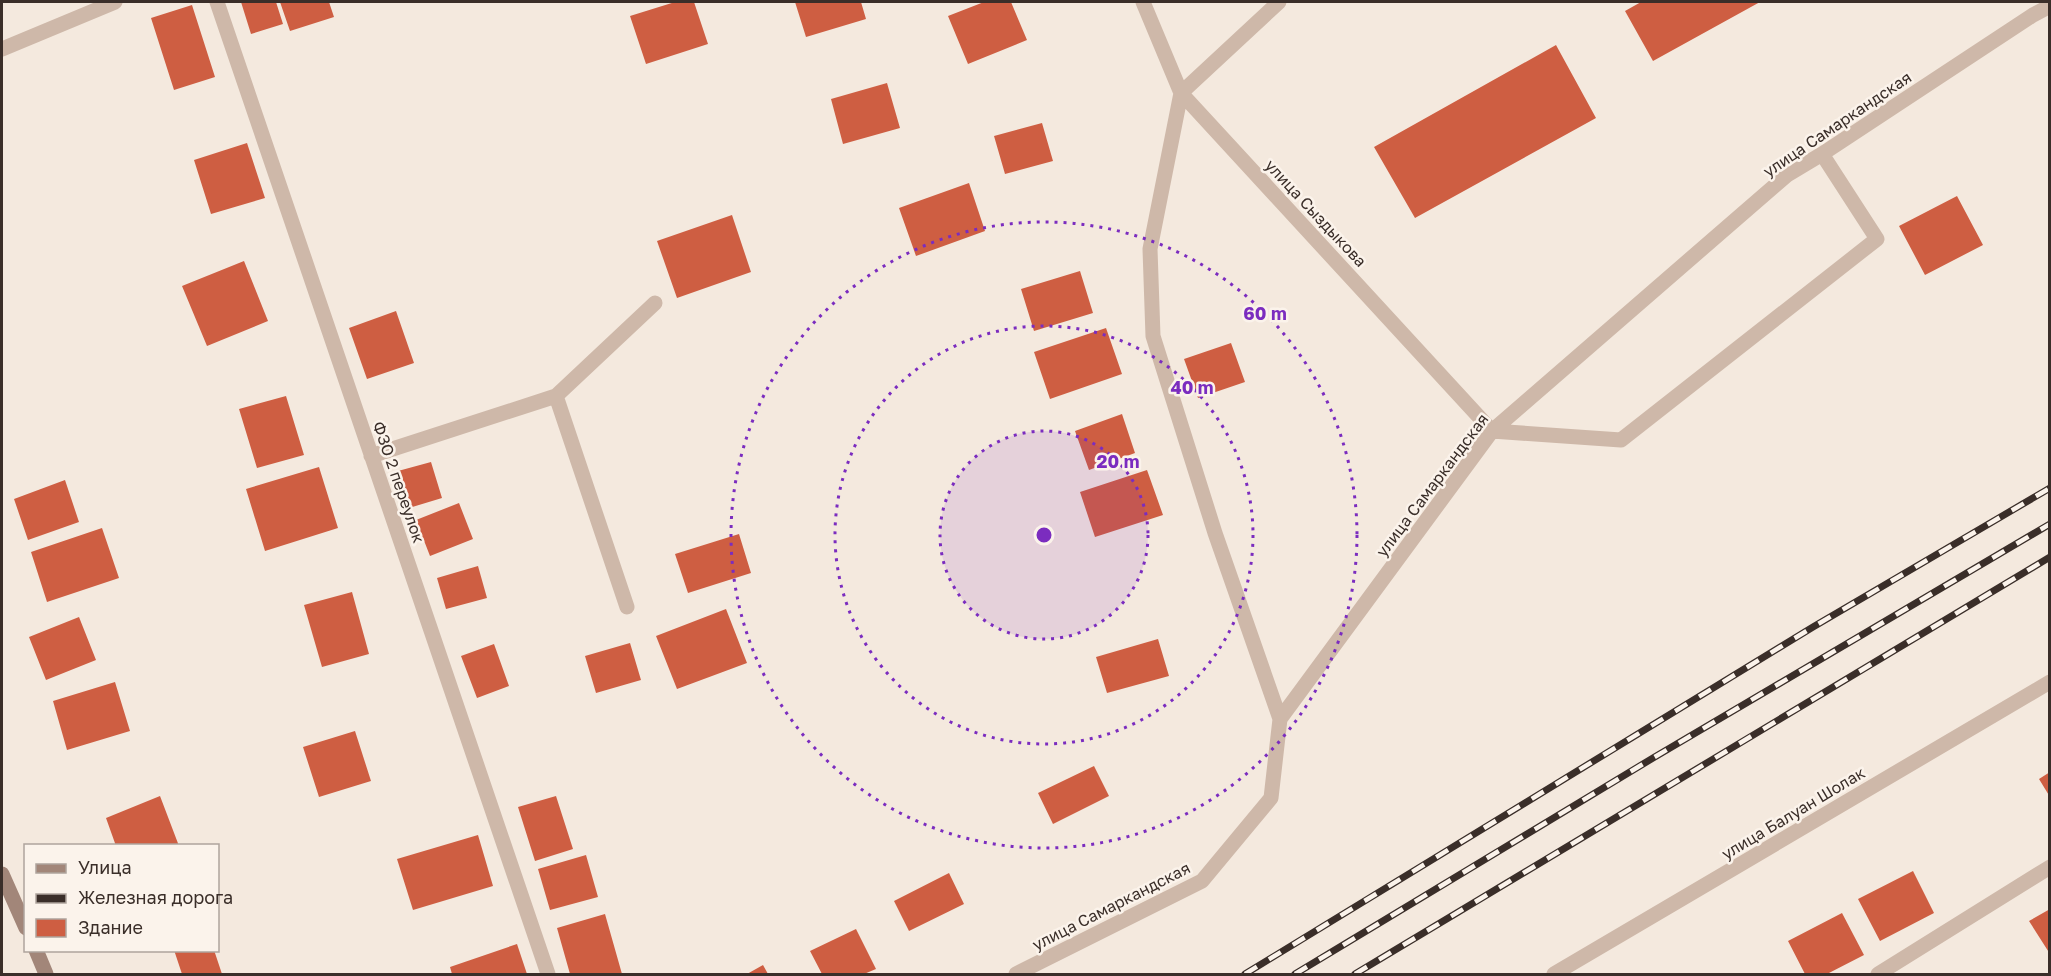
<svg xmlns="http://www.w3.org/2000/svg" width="2051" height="976" viewBox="0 0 2051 976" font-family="'Golos Text',sans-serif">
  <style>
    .building { fill: #ce5e42 }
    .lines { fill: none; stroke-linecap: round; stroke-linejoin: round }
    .street { stroke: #ceb8a9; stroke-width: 15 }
    .secondary { stroke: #a28679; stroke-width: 15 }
    .rail-casing { stroke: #3a2e29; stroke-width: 7 }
    .rail { stroke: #fbf3eb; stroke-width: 4.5; stroke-dasharray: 14; stroke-linecap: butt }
    .ring { fill: none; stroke: #7b2cbf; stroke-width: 3; stroke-dasharray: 3 6 }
    .labels { text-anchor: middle; stroke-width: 5; stroke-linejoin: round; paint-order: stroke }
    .street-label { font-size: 16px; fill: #3a2e29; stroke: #fbf3eb }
    .centre { fill: #7b2cbf; stroke: #fbf3eb; stroke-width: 3 }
    .ring-label { font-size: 18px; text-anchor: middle; font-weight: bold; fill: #7b2cbf; stroke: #fbf3eb; stroke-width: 5; stroke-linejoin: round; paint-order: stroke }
  </style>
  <rect width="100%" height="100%" fill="#f4e9de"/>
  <path class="building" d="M 241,2 L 276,2 L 283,24 L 251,34 Z
    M 280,2 L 329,2 L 334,17 L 290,31 Z
    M 675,2 L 694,2 L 708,44 L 646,64 L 630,16 Z
    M 795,2 L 861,2 L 866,19 L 806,37 Z
    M 984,2 L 1011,2 L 1027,40 L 968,64 L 948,16 Z
    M 1641,2 L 1760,2 L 1653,61 L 1625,11 Z
    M 192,5 L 215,77 L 174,90 L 151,18 Z
    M 1556,45 L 1596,118 L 1415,218 L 1374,147 Z
    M 887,83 L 900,128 L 843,144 L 831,99 Z
    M 1042,123 L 1053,161 L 1005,174 L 994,136 Z
    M 247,143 L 265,198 L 211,214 L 194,160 Z
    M 969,183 L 985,231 L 916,256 L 899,208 Z
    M 1957,196 L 1983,245 L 1925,275 L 1899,226 Z
    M 732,215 L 751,272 L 677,298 L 657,241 Z
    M 244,261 L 268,321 L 207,346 L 182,286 Z
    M 1080,271 L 1093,313 L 1034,331 L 1021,289 Z
    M 396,311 L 414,363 L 367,379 L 349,328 Z
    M 1106,328 L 1122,374 L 1050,399 L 1034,352 Z
    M 1231,343 L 1245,382 L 1198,398 L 1184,359 Z
    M 286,396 L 304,455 L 257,468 L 239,409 Z
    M 1122,414 L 1135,453 L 1089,470 L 1075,431 Z
    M 431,462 L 442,498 L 409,508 L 398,471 Z
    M 319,467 L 338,528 L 265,551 L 246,489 Z
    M 1147,470 L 1163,515 L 1095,537 L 1080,492 Z
    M 65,480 L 79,522 L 28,540 L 14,499 Z
    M 459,503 L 473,539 L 430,556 L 416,520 Z
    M 102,528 L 119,578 L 47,602 L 31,552 Z
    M 739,534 L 751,573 L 688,593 L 675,554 Z
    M 478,566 L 487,598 L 446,609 L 437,578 Z
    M 352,592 L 369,654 L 322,667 L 304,605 Z
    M 726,609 L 747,663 L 677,689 L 656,636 Z
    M 79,617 L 96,660 L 46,680 L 29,637 Z
    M 1158,639 L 1169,676 L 1107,693 L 1096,657 Z
    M 630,643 L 641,680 L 596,693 L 585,656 Z
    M 494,644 L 509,686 L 477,698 L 461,656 Z
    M 115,682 L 130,731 L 67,750 L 53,701 Z
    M 355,731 L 371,781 L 319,797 L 303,747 Z
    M 1094,766 L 1109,796 L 1053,824 L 1038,793 Z
    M 2050,772 L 2050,797 L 2039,779 Z
    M 160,796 L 179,846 L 116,846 L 106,818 Z
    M 556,796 L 573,849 L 535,861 L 518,807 Z
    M 478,835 L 493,886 L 413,910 L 397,859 Z
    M 586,855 L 598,897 L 550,910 L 538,869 Z
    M 1913,871 L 1934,913 L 1880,941 L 1858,899 Z
    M 949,873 L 964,904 L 909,931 L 894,901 Z
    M 2050,909 L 2050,954 L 2029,921 Z
    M 1842,913 L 1864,955 L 1827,974 L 1805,974 L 1788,941 Z
    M 605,914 L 622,974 L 570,974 L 557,928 Z
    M 856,929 L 876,969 L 864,974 L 822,974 L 810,951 Z
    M 517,944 L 527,974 L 452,974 L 450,967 Z
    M 174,950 L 214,950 L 222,974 L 182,974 Z
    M 763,965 L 768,974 L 747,974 Z"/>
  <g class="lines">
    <path class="street" d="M 217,2 L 548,974
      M 1143,2 L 1181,93 L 1492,431 L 1621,440 L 1877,239 L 1822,154
      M 1279,2 L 1181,93 L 1150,249 L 1153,336 L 1215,533 L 1280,719
      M 2,49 L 115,2
      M 556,396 L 627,607
      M 371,456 L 556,396 L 655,303
      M 1016,974 L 1202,881 L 1271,798 L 1280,719 L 1492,431 L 1787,175 L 1822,154 L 2033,15 L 2050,6
      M 1554,974 L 2050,682
      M 1878,974 L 2050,867"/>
    <path class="secondary" d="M 2,874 L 26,928
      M 36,950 L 46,974"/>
    <defs>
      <path id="rail" d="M 1245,974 L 1813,627 L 2050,488
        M 1295,974 L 1653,758 L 2050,524
        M 1355,974 L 2050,557"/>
    </defs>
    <use href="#rail" class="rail-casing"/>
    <use href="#rail" class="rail"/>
  </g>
  <circle cx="1044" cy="535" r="104" fill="#7b2cbf" fill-opacity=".12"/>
  <g class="ring">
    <circle cx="1044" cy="535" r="104"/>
    <circle cx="1044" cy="535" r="209"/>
    <circle cx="1044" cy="535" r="313"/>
  </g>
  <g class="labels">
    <g class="street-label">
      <text transform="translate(1837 124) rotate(-34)" y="6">улица Самаркандская</text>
      <text transform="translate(1316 213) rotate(47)" y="6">улица Сыздыкова</text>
      <text transform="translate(399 482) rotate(71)" y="6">ФЗО 2 переулок</text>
      <text transform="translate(1432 485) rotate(-53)" y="6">улица Самаркандская</text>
      <text transform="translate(1793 813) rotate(-31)" y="6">улица Балуан Шолак</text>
      <text transform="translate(1111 906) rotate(-27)" y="6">улица Самаркандская</text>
    </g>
  </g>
  <circle cx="1044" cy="535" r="9" class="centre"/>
  <g class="ring-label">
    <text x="1265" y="320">60 m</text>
    <text x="1192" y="394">40 m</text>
    <text x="1118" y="468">20 m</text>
  </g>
  <rect width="2051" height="976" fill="none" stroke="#3a2e29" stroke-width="6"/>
  <rect x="24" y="844" width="195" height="108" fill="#fbf3eb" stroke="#aea49d" stroke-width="1.5"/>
  <rect x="36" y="864" width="30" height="9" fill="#a28679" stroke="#aea49d" stroke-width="1.5"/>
  <text x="78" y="874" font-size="18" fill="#3a2e29">Улица</text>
  <rect x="36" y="894" width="30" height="9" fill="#3a2e29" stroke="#aea49d" stroke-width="1.5"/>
  <text x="78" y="904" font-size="18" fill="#3a2e29">Железная дорога</text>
  <rect x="36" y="919" width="30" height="18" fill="#ce5e42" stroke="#aea49d" stroke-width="1.5"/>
  <text x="78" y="934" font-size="18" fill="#3a2e29">Здание</text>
</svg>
